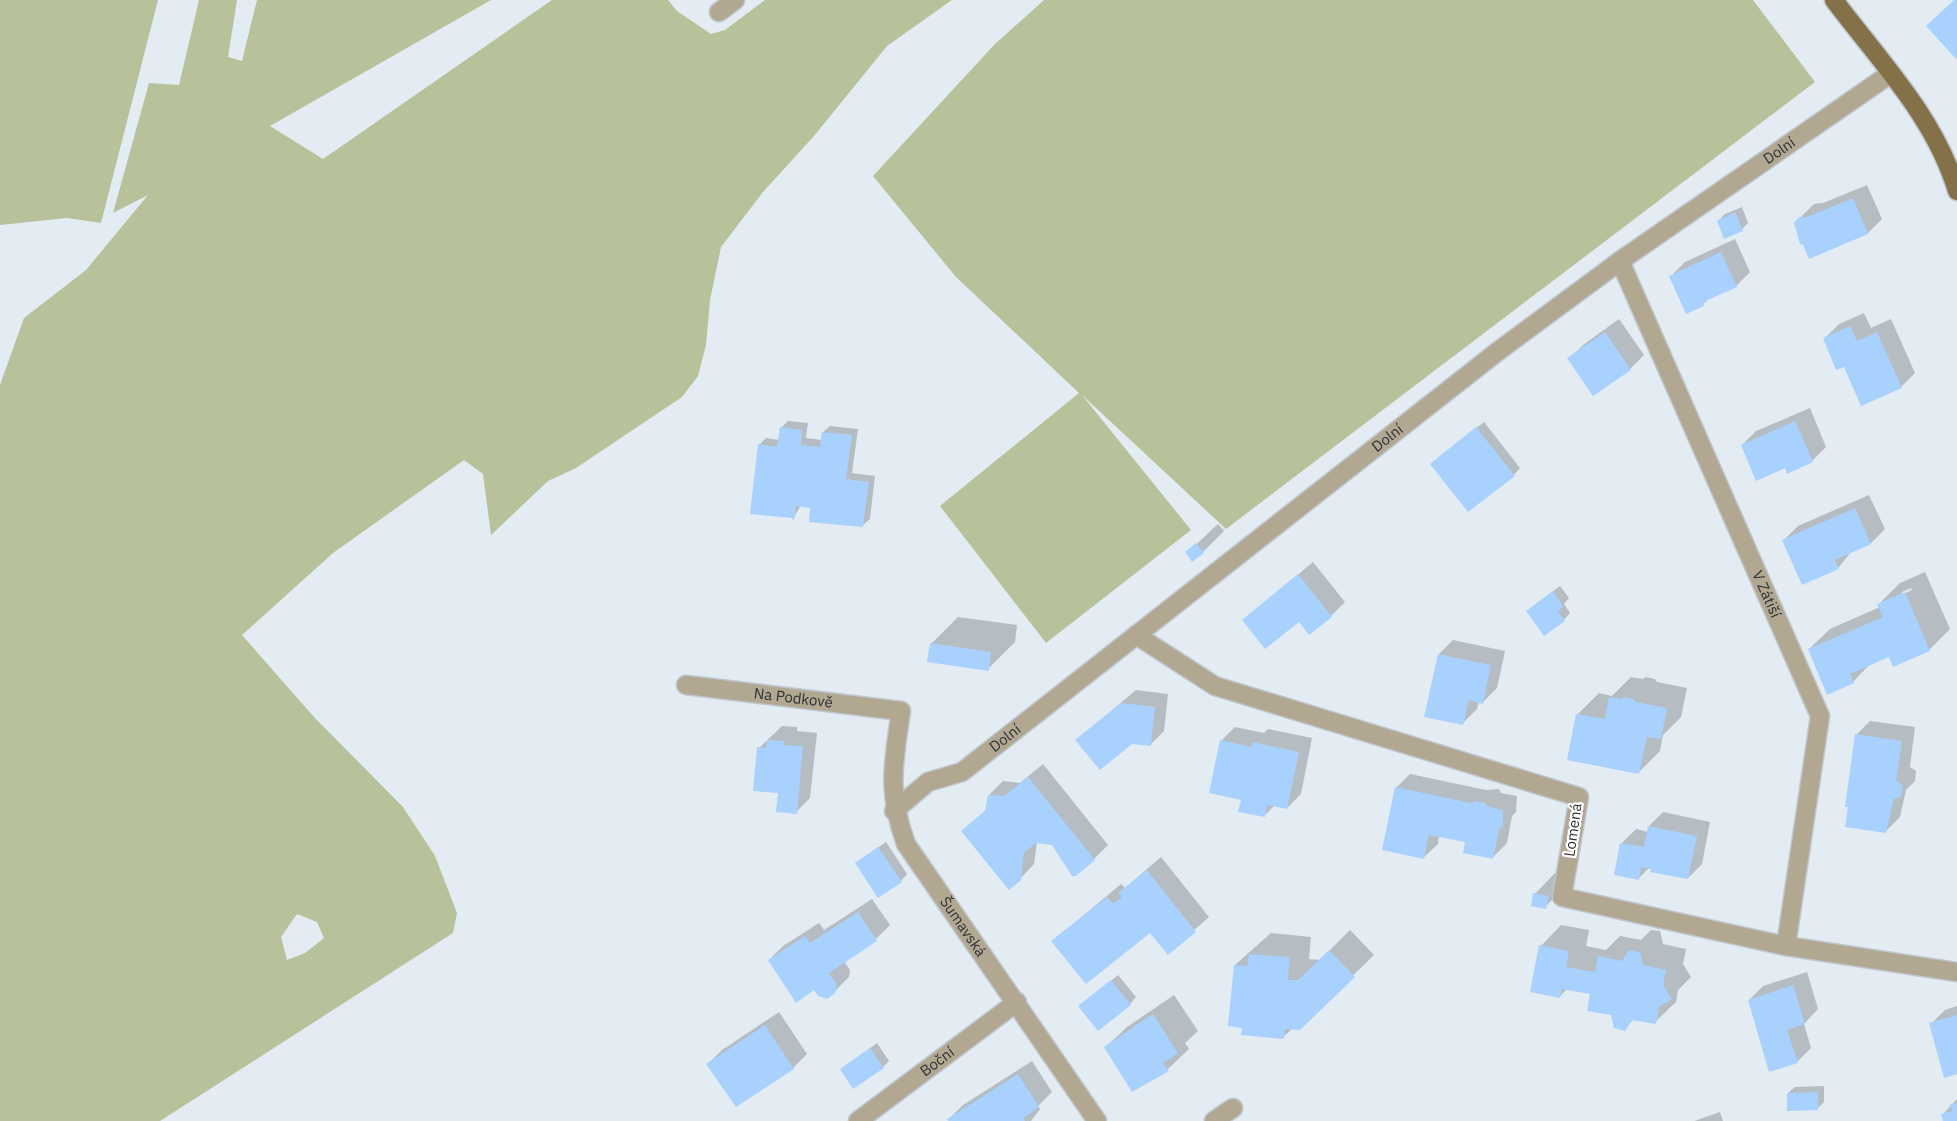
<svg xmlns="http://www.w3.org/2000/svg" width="1957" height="1121" viewBox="0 0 1957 1121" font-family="'IBM Plex Sans',sans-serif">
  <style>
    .green { fill: #b7c29b; fill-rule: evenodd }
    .shadow { fill: #0003; fill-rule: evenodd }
    .building { fill: #a9d1fd }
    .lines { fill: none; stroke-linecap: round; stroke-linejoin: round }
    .minor-casing { stroke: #bfc6cd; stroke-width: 21 }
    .major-casing { stroke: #bfc6cd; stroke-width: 21 }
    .minor { stroke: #b2a892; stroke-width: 18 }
    .major { stroke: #847147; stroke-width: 18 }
    .labels { text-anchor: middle; stroke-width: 4.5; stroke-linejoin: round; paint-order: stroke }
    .street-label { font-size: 15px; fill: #2e3134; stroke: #fff }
  </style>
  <rect width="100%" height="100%" fill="#e3ebf3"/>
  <path class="green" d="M 0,0 L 158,0 L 101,223 L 67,218 L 0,225 Z
    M 199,0 L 237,0 L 228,57 L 242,61 L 257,0 L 491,0 L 270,126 L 323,159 L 552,0 L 668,0 L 677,11 L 711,34 L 725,30 L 765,0 L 952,0 L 887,46 L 814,136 L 763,192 L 721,247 L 710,300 L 706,345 L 698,376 L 682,397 L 576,468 L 548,481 L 491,535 L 483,474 L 464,460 L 333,553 L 242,635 L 314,717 L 403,807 L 435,856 L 457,913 L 453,933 L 160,1121 L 0,1121 L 0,385 L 24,318 L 86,270 L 148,195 L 113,213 L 149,83 L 179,85 ZM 297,914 L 317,922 L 324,938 L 305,953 L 287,960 L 281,937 Z
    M 1044,0 L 1753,0 L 1815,82 L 1226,529 L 1082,395 L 1191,530 L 1046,643 L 940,506 L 1079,393 L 956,277 L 873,176 L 995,44 Z"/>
  <path class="shadow" d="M 1867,185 L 1882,219 L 1868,233 L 1810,257 L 1795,223 L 1814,204 L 1823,203 Z
    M 1742,207 L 1748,223 L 1742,229 L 1718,221 L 1725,214 Z
    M 1735,239 L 1750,272 L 1736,286 L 1711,297 L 1703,304 L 1671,276 L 1685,262 Z
    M 1864,313 L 1871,328 L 1891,319 L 1915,373 L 1901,387 L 1844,365 L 1825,338 L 1839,324 Z
    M 1619,319 L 1644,355 L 1630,369 L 1569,359 L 1583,345 Z
    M 1810,408 L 1826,447 L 1812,461 L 1742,445 L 1756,431 Z
    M 788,421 L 808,423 L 806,438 L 822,440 L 823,432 L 830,426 L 858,429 L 852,473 L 875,476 L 870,519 L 863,525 L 812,506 L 801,505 L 794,517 L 759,445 L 766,438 L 780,440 L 781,428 Z
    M 1484,422 L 1520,468 L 1514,475 L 1439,457 Z
    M 1869,495 L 1885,529 L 1871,543 L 1851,552 L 1838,568 L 1784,540 L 1798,526 Z
    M 1218,524 L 1224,531 L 1203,552 L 1187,553 Z
    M 1313,562 L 1345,602 L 1331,616 L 1310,633 L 1299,620 L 1244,620 Z
    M 1925,572 L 1950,629 L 1929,650 L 1890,655 L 1871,663 L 1853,682 L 1809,649 L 1830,629 L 1880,607 L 1879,604 L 1900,583 ZM 1911,588 L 1912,590 L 1902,595 L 1902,592 Z
    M 1560,586 L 1569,598 L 1564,604 L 1570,613 L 1564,620 L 1528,611 Z
    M 958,617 L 1017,625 L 1015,642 L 988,669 L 931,644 Z
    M 1453,640 L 1505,651 L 1497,688 L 1483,702 L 1479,701 L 1477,709 L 1463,723 L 1439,654 Z
    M 1631,677 L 1643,679 L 1646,677 L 1655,679 L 1657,682 L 1687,688 L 1681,717 L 1663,735 L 1660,751 L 1639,772 L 1569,759 L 1578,714 L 1599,693 L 1612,696 Z
    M 1136,690 L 1168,694 L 1164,731 L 1150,745 L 1077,740 Z
    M 1870,721 L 1915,727 L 1910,767 L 1916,771 L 1915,781 L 1906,790 L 1900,817 L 1886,831 L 1856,735 Z
    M 782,726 L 797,727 L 797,731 L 817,733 L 810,798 L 796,812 L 779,792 L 759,748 Z
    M 1235,727 L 1264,733 L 1268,729 L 1312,738 L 1301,794 L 1287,808 L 1275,805 L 1265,815 L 1242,799 L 1221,741 Z
    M 1043,764 L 1108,845 L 1094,859 L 1053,843 L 1037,842 L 1034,864 L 1020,879 L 963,831 L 987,809 L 989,795 L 1003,781 L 1020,783 Z
    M 1410,774 L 1486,790 L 1499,789 L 1501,793 L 1517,796 L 1516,812 L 1512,816 L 1507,843 L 1493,857 L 1466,841 L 1439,836 L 1438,844 L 1423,858 L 1396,788 Z
    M 1663,812 L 1710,822 L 1702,864 L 1688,878 L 1649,868 L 1639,878 L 1622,843 L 1636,829 L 1648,832 L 1649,826 Z
    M 886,842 L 907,874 L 901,881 L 857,863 Z
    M 1161,857 L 1209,917 L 1168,953 L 1150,931 L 1053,941 L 1121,884 L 1125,888 Z
    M 1555,873 L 1569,876 L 1566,886 L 1545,907 L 1535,894 Z
    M 872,899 L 890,925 L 876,939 L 844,961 L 850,970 L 849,977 L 834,992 L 815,988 L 769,960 L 783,946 L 819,923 L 824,930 Z
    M 1561,925 L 1589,930 L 1586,946 L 1606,950 L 1620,936 L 1641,940 L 1651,930 L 1660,931 L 1663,944 L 1686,949 L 1683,964 L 1691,977 L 1678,990 L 1676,1002 L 1655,1022 L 1634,1019 L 1624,1029 L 1592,993 L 1567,989 L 1559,997 L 1541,946 Z
    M 1350,930 L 1374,955 L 1299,1028 L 1293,1028 L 1283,1037 L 1235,965 L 1271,933 L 1311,937 L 1309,959 L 1320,960 Z
    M 1807,972 L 1818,1009 L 1804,1024 L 1811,1048 L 1797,1062 L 1749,1000 L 1763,986 Z
    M 1118,975 L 1136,997 L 1130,1004 L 1080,1006 Z
    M 1174,995 L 1198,1031 L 1185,1043 L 1189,1049 L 1168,1069 L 1133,1090 L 1106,1047 L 1127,1027 Z
    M 1957,1006 L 1957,1072 L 1931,1024 L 1945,1010 Z
    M 779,1012 L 807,1054 L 793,1068 L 736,1105 L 708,1064 L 722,1050 Z
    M 877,1043 L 889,1061 L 883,1067 L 842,1069 Z
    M 1032,1061 L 1052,1092 L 1038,1106 L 1040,1109 L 1031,1121 L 950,1121 L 949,1119 L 963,1105 Z
    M 1824,1086 L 1824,1102 L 1818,1108 L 1788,1093 L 1795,1087 Z
    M 1957,1099 L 1957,1121 L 1944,1121 L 1942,1115 Z
    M 1720,1112 L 1723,1121 L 1695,1121 L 1697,1120 Z"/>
  <path class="building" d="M 1954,0 L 1957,0 L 1957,60 L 1926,26 Z
    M 1853,198 L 1868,234 L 1809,259 L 1803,245 L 1800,244 L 1794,223 L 1799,217 L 1807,217 Z
    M 1735,212 L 1743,231 L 1724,239 L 1717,221 Z
    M 1721,252 L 1737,287 L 1703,302 L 1704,306 L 1686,314 L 1669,276 Z
    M 1850,326 L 1857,341 L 1877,332 L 1902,388 L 1861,406 L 1844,367 L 1836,370 L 1823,338 Z
    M 1605,332 L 1631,370 L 1593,396 L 1567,358 Z
    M 1795,421 L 1813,462 L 1787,474 L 1785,468 L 1756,481 L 1741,445 Z
    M 780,427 L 802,430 L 801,445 L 820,447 L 822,432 L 852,435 L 846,479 L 869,482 L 863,527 L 809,522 L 810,508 L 796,506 L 794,521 L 792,518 L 750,514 L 758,444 L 777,447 Z
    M 1476,427 L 1515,476 L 1468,512 L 1430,464 Z
    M 1855,508 L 1871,544 L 1835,560 L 1839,569 L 1802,585 L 1782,540 Z
    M 1196,543 L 1204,553 L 1192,562 L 1185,552 Z
    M 1298,574 L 1332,617 L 1309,635 L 1299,622 L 1265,649 L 1242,620 Z
    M 1553,591 L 1563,606 L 1558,611 L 1565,621 L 1544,636 L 1526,611 Z
    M 1905,592 L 1930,651 L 1893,667 L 1889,657 L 1850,674 L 1854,683 L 1827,695 L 1808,649 L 1883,617 L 1877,604 Z
    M 930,643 L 991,652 L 989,671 L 927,662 Z
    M 1438,654 L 1491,665 L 1483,704 L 1469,700 L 1463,725 L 1424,717 Z
    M 1609,697 L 1621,699 L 1624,697 L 1634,699 L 1636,702 L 1667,708 L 1661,739 L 1647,737 L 1639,774 L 1567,760 L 1576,714 L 1605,719 Z
    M 1121,703 L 1155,707 L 1151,746 L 1132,744 L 1100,770 L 1075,740 Z
    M 1855,734 L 1902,741 L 1896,781 L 1903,785 L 1901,797 L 1894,799 L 1886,833 L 1845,827 L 1848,807 L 1845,807 Z
    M 767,740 L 784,741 L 784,745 L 803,746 L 797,814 L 776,812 L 778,793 L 753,791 L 757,747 L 766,748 Z
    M 1220,740 L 1252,747 L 1252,742 L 1299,752 L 1287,809 L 1267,805 L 1265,817 L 1238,812 L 1241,800 L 1209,793 Z
    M 1028,777 L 1095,860 L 1076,876 L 1072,876 L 1052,845 L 1036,843 L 1024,853 L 1021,880 L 1009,890 L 961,831 L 985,811 L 988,795 L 1004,796 Z
    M 1395,787 L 1471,803 L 1475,801 L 1485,803 L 1487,806 L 1503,810 L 1503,827 L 1499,829 L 1493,859 L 1463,853 L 1465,842 L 1429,835 L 1424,859 L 1382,850 Z
    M 1648,826 L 1697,836 L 1688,879 L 1650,872 L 1651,869 L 1641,867 L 1639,880 L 1614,875 L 1620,843 L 1644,847 Z
    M 878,847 L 902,882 L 878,898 L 855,863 Z
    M 1147,870 L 1196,932 L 1168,955 L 1150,933 L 1086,984 L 1051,941 L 1107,897 L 1113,904 L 1122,897 L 1118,893 Z
    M 1533,893 L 1549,896 L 1546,909 L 1531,906 Z
    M 858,912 L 877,941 L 829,973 L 837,984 L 835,993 L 827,999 L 818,996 L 814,990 L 796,1003 L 768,960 L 805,936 L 810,943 Z
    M 1539,945 L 1569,951 L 1566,967 L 1595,972 L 1598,956 L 1622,961 L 1629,950 L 1640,952 L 1643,965 L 1666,970 L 1663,985 L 1672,999 L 1659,1007 L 1656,1024 L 1632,1020 L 1625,1031 L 1614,1028 L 1611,1015 L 1587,1011 L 1590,994 L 1562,989 L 1560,998 L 1530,992 Z
    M 1329,950 L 1355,977 L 1300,1030 L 1285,1029 L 1284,1039 L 1241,1035 L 1242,1028 L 1228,1026 L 1234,965 L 1247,966 L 1249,954 L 1290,957 L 1288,980 L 1298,980 Z
    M 1111,980 L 1131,1005 L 1098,1031 L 1078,1006 Z
    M 1793,985 L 1805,1024 L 1787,1030 L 1798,1063 L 1769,1072 L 1748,1000 Z
    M 1153,1014 L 1178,1053 L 1163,1063 L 1169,1071 L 1132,1092 L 1104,1047 Z
    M 1957,1015 L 1957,1074 L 1944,1078 L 1929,1023 Z
    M 765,1025 L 794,1069 L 736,1107 L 706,1064 Z
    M 870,1048 L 884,1068 L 853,1089 L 840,1069 Z
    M 1018,1074 L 1039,1107 L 1023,1118 L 1025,1121 L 948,1121 L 947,1119 Z
    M 1818,1092 L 1818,1110 L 1787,1111 L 1787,1093 Z
    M 1957,1103 L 1957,1121 L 1943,1121 L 1941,1114 L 1952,1111 L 1950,1104 Z"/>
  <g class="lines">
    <defs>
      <g id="minor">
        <path d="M 719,12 L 735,0"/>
        <path id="s1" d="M 1620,261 L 1820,716 L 1786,946"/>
        <path d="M 1136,635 L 1215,686 L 1579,797 L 1562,897 L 1786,946 L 1957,972"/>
        <path id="s2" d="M 686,685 L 901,711 C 893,765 887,791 906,844 L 1097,1121"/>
        <path id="s3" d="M 894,811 L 928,782 L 962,772 L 1497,352 L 1620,261 L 1890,74"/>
        <path id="s4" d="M 858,1121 L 1017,1002"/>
        <path d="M 1214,1121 L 1233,1108"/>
      </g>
      <path id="major" d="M 1834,0 C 1879,60 1935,117 1957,191"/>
    </defs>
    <use href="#minor" class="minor-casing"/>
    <use href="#major" class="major-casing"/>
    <use href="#minor" class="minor"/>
    <use href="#major" class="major"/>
  </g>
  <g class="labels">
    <g class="street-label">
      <text dy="5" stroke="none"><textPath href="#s3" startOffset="1107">Dolní</textPath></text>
      <text dy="5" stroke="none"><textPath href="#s3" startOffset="621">Dolní</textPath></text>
      <text dy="5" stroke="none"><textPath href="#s1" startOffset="364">V Zátiší</textPath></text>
      <text dy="5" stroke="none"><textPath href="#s2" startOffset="108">Na Podkově</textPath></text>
      <text dy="5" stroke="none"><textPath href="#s3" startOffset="135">Dolní</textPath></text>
      <text transform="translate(1573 830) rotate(-82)" y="5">Lomená</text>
      <text dy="5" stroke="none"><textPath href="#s2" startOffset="452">Šumavská</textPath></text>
      <text dy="5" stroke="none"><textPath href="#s4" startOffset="99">Boční</textPath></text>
    </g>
  </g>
</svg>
